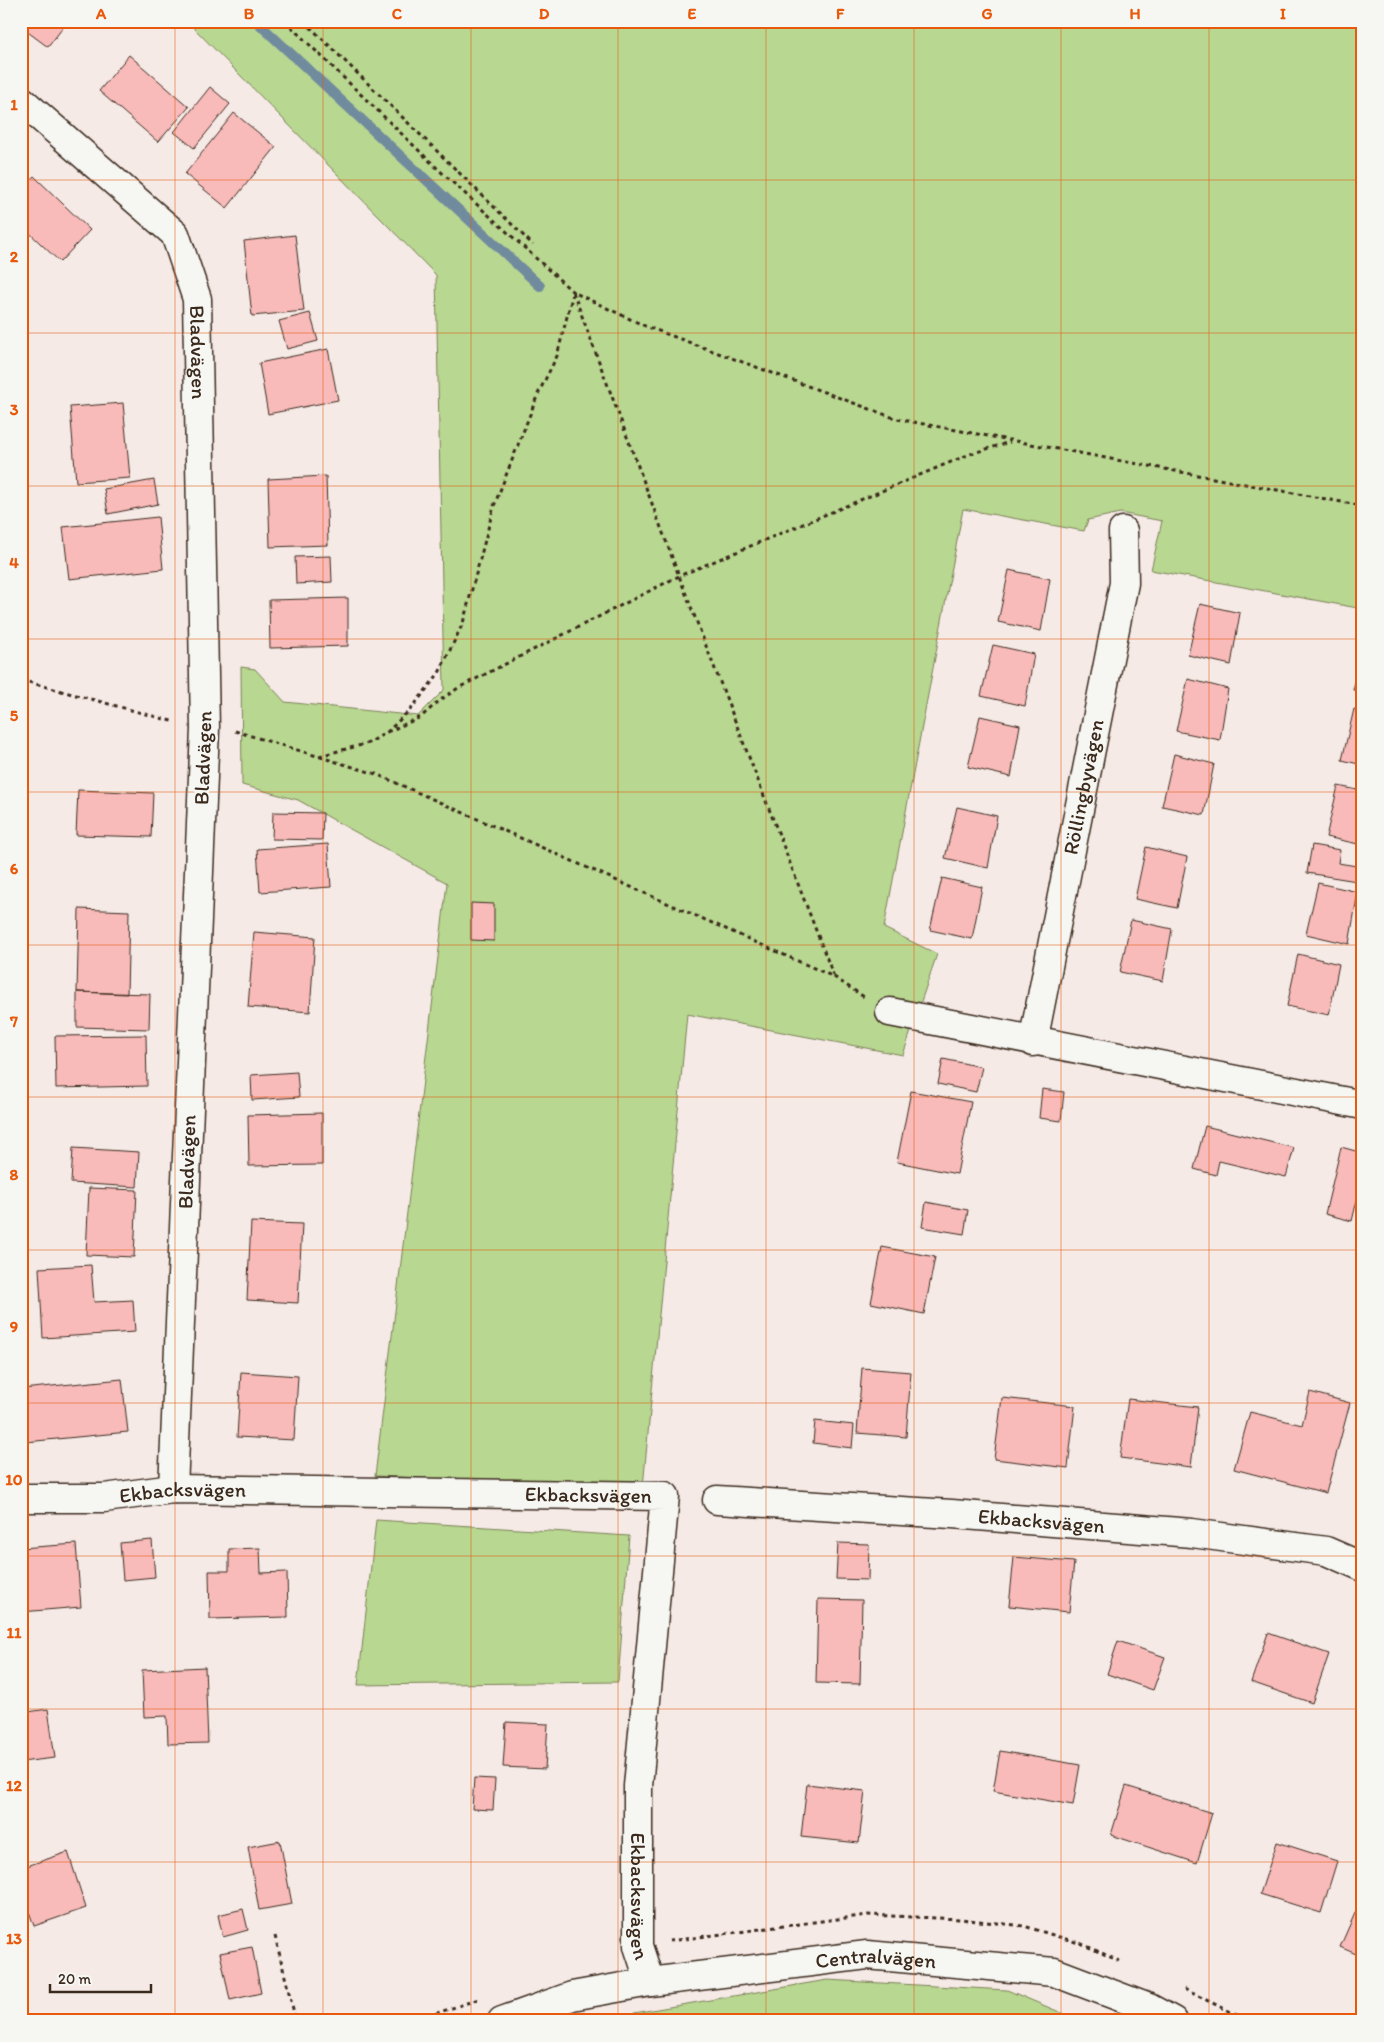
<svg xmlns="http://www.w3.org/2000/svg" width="1384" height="2042" viewBox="0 0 1384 2042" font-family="Itim,sans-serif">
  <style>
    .green { fill: #b8d790; stroke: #7a8057 }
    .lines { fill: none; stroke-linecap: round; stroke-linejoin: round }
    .stream { stroke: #718b9e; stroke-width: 10 }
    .building { fill: #f8bbb9; stroke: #3b2a1e }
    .minor-casing { stroke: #3b2a1e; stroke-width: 31 }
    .path { stroke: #3b2a1e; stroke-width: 3; stroke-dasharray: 4 4; stroke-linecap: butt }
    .minor { stroke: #f6f6f2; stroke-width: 28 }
    .grid { fill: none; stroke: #e8590c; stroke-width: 1; stroke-opacity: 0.55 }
    .labels { text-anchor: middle; stroke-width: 5; stroke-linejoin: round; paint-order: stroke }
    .street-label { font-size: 21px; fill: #3b2a1e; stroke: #f6f6f2 }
    .neatline { fill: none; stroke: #e8590c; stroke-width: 2 }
    .grid-label { font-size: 16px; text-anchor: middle; font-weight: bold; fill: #e8590c }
  </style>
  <rect width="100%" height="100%" fill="#f6eae7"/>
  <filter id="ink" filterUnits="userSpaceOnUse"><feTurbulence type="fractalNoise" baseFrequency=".02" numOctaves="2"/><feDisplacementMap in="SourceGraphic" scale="10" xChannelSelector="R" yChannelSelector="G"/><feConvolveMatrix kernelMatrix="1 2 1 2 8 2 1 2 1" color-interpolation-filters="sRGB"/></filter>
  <g filter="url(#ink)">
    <path class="green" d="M 187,21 L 1363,21 L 1363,609 L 1151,570 L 1162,521 L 1120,513 L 1088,520 L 1084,531 L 963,509 L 884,928 L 937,954 L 903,1055 L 687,1014 L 643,1487 L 375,1476 L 447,883 L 298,800 L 242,785 L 241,667 L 255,669 L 285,702 L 418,716 L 444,690 L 436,275 Z
      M 376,1520 L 629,1536 L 618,1682 L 358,1685 Z
      M 827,1980 L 1007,1990 L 1081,2021 L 628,2021 L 634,2013 Z"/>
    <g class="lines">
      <path class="stream" d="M 256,21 L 540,286"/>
    </g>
    <path class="building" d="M 21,21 L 68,21 L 48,47 L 21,27 Z
      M 129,55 L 189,107 L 158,142 L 99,91 Z
      M 210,87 L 230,104 L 194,148 L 174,132 Z
      M 234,113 L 276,147 L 227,208 L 185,174 Z
      M 34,176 L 90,230 L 60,262 L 21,225 L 21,189 Z
      M 295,235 L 304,311 L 252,316 L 244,241 Z
      M 310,313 L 318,341 L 287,349 L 279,321 Z
      M 328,349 L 338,400 L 268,414 L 259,363 Z
      M 123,403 L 130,478 L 76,482 L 70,407 Z
      M 326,476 L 328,545 L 270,547 L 268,479 Z
      M 154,480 L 158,504 L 108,514 L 104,489 Z
      M 158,517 L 163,569 L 69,579 L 63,527 Z
      M 331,556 L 332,582 L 296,584 L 295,557 Z
      M 1009,570 L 1050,579 L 1041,631 L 998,622 Z
      M 348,598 L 348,646 L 270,648 L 269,600 Z
      M 1200,604 L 1240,613 L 1231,665 L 1188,655 Z
      M 993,645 L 1034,654 L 1025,706 L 981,696 Z
      M 1363,649 L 1363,692 L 1353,690 Z
      M 1188,679 L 1228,689 L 1220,740 L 1176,731 Z
      M 1354,709 L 1363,711 L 1363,765 L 1342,760 Z
      M 980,716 L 1020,725 L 1011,777 L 968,767 Z
      M 1174,754 L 1214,764 L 1204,815 L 1162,806 Z
      M 1338,786 L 1363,791 L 1363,845 L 1326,837 Z
      M 78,790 L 153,793 L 151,837 L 76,835 Z
      M 957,807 L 997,816 L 988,868 L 945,858 Z
      M 273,812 L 323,813 L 322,840 L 272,839 Z
      M 328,844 L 331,887 L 260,892 L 257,849 Z
      M 1312,845 L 1340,850 L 1338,863 L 1363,867 L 1363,882 L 1307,873 Z
      M 1146,847 L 1187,857 L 1177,908 L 1135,899 Z
      M 942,878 L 982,887 L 972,939 L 930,930 Z
      M 1318,883 L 1358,892 L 1349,944 L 1306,934 Z
      M 471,903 L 494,904 L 494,941 L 471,940 Z
      M 79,909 L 129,911 L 127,994 L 77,992 Z
      M 1131,920 L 1172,929 L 1163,981 L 1120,972 Z
      M 254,932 L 315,937 L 310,1012 L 248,1007 Z
      M 1298,954 L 1339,964 L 1329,1015 L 1287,1006 Z
      M 77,992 L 150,994 L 149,1029 L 77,1027 Z
      M 146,1035 L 147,1086 L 56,1088 L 55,1036 Z
      M 943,1059 L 982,1067 L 976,1092 L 938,1084 Z
      M 297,1072 L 299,1097 L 252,1100 L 251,1075 Z
      M 1042,1089 L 1064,1092 L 1061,1121 L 1039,1118 Z
      M 911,1091 L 971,1102 L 957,1174 L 897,1162 Z
      M 322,1113 L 322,1165 L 249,1166 L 248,1115 Z
      M 1205,1126 L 1294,1148 L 1286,1177 L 1219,1161 L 1216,1175 L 1194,1169 Z
      M 1341,1147 L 1363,1153 L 1363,1188 L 1360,1188 L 1352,1221 L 1325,1214 Z
      M 73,1148 L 139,1152 L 137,1187 L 71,1183 Z
      M 89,1188 L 137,1190 L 134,1257 L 86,1255 Z
      M 926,1202 L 968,1210 L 964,1234 L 922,1227 Z
      M 251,1222 L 302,1224 L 298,1303 L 247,1300 Z
      M 882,1247 L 935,1257 L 924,1314 L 871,1303 Z
      M 91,1265 L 94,1302 L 133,1300 L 135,1332 L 43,1338 L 39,1268 Z
      M 862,1368 L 911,1372 L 906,1437 L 857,1433 Z
      M 241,1372 L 298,1376 L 294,1440 L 237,1437 Z
      M 122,1379 L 128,1432 L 26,1442 L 22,1389 Z
      M 1310,1392 L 1350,1403 L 1326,1493 L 1234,1469 L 1250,1412 L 1302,1425 Z
      M 1002,1398 L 1075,1406 L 1068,1468 L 994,1459 Z
      M 1128,1399 L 1198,1407 L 1191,1467 L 1120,1458 Z
      M 815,1421 L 854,1425 L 852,1448 L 813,1443 Z
      M 152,1540 L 155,1577 L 123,1580 L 120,1543 Z
      M 838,1543 L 869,1544 L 868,1580 L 836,1579 Z
      M 76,1544 L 81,1607 L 21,1612 L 21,1548 Z
      M 260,1548 L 261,1573 L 287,1572 L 288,1617 L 210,1619 L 209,1571 L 229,1571 L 229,1549 Z
      M 1014,1557 L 1074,1562 L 1069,1612 L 1009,1606 Z
      M 818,1599 L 862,1600 L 860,1684 L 816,1683 Z
      M 1268,1633 L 1329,1654 L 1312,1703 L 1251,1682 Z
      M 1118,1641 L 1165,1657 L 1153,1690 L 1107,1674 Z
      M 205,1667 L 208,1743 L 168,1744 L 167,1716 L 144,1717 L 142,1670 Z
      M 48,1709 L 55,1758 L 21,1762 L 21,1713 Z
      M 506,1722 L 548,1724 L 545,1769 L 503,1767 Z
      M 1000,1751 L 1080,1765 L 1073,1805 L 993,1791 Z
      M 474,1778 L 495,1779 L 493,1810 L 472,1809 Z
      M 807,1784 L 865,1791 L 859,1843 L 801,1837 Z
      M 1126,1786 L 1212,1813 L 1197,1863 L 1111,1835 Z
      M 280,1841 L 292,1904 L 259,1910 L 248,1847 Z
      M 1277,1842 L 1337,1861 L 1321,1913 L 1260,1894 Z
      M 68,1852 L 86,1908 L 34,1926 L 21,1888 L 21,1868 Z
      M 1363,1895 L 1363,1957 L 1340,1947 Z
      M 243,1909 L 248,1930 L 223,1937 L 218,1915 Z
      M 252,1947 L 261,1993 L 230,2000 L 220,1953 Z"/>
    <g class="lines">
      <defs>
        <g id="minor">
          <path id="s1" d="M 21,100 L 175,234 L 197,299 L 205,729 L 173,1489"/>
          <path d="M 890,1012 L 1363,1105"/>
          <path id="s2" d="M 1033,1042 L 1124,583 L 1123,531"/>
          <path id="s3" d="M 21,1498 L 104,1498 L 173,1489 L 665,1496 L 638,1786 L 638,1946 L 650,1982"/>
          <path id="s4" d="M 717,1500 L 952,1514 L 1192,1533 L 1326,1551 L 1363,1567"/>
          <path id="s5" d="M 502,2021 L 572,1996 L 650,1982 L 867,1955 L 1054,1972 L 1149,2008 L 1173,2021"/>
        </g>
      </defs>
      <use href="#minor" class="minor-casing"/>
      <path class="path" d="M 285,21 L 438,169 L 573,292 L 645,326 L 897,419 L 1363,506
        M 304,21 L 533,245
        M 573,292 L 679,576 L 834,977
        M 21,680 L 175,722
        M 235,731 L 376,774 L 834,977 L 864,997
        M 387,732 L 421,717 L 439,701 L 458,688 L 679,576 L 970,454 L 1010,442
        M 319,756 L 369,743 L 387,732 L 412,708 L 439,673 L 463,623 L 494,506 L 538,394 L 557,356 L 573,293
        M 275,1936 L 296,2021
        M 669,1941 L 868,1915 L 960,1919 L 1024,1926 L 1082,1944 L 1119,1961
        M 1184,1989 L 1249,2021
        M 413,2021 L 479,1999"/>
      <use href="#minor" class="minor"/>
    </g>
  </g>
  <path class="grid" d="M 175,21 L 175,2021M 323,21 L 323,2021M 471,21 L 471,2021M 618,21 L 618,2021M 766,21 L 766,2021M 914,21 L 914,2021M 1061,21 L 1061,2021M 1209,21 L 1209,2021M 21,180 L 1363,180M 21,333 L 1363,333M 21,486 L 1363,486M 21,639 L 1363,639M 21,792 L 1363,792M 21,945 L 1363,945M 21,1097 L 1363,1097M 21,1250 L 1363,1250M 21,1403 L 1363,1403M 21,1556 L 1363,1556M 21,1709 L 1363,1709M 21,1862 L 1363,1862"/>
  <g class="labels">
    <g class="street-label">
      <text dy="7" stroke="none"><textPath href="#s1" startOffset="326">Bladvägen</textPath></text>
      <text transform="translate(203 758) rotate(-88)" y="7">Bladvägen</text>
      <text dy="7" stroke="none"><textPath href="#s2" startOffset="260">Röllingbyvägen</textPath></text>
      <text transform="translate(187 1162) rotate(-88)" y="7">Bladvägen</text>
      <text dy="7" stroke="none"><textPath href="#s3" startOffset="162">Ekbacksvägen</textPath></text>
      <text dy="7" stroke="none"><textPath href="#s3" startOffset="568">Ekbacksvägen</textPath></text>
      <text dy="7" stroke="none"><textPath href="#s4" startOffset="325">Ekbacksvägen</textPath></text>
      <text dy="7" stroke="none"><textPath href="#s3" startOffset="1046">Ekbacksvägen</textPath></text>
      <text dy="7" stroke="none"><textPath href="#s5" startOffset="381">Centralvägen</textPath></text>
    </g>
  </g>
  <rect width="1384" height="2042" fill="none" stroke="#f6f6f2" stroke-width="55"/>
  <path d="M50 1984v8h101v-8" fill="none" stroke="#3b2a1e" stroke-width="2.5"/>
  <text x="58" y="1984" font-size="15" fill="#3b2a1e" stroke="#f6f6f2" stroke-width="4" paint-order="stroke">20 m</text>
  <rect x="28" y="28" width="1328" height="1986" class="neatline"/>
  <g class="grid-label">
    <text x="101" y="19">A</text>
    <text x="249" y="19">B</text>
    <text x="397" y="19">C</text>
    <text x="544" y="19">D</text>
    <text x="692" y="19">E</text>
    <text x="840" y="19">F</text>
    <text x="987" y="19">G</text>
    <text x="1135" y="19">H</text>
    <text x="1283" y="19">I</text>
    <text x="14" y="110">1</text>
    <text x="14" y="262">2</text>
    <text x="14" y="415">3</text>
    <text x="14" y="568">4</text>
    <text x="14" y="721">5</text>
    <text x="14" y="874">6</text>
    <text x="14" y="1027">7</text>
    <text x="14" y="1180">8</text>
    <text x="14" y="1332">9</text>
    <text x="14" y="1485">10</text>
    <text x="14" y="1638">11</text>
    <text x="14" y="1791">12</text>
    <text x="14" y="1944">13</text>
  </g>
</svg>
